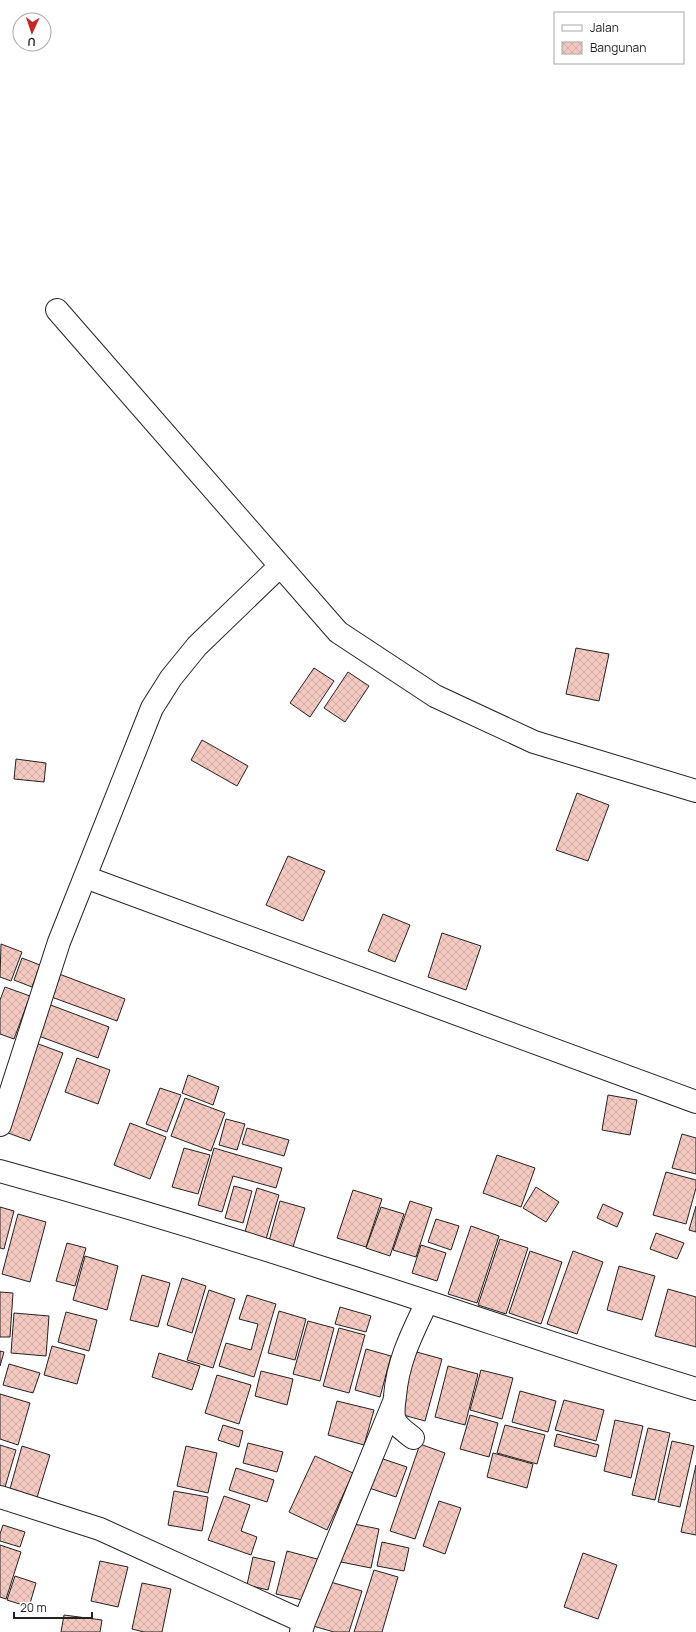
<svg xmlns="http://www.w3.org/2000/svg" width="696" height="1632" viewBox="0 0 696 1632" font-family="Manrope,sans-serif">
  <style>
    .building { fill: url(#building-cross-hatch); stroke: #222 }
    .lines { fill: none; stroke-linecap: round; stroke-linejoin: round }
    .minor-casing { stroke: #222; stroke-width: 24 }
    .minor { stroke: #fff; stroke-width: 22 }
  </style>
  <defs>
    <pattern id="building-cross-hatch" width="8" height="8" patternUnits="userSpaceOnUse"><rect width="8" height="8" fill="#f3c9c0"/><path d="M0 0l8 8M0 8l8-8" fill="none" stroke="#d0aca5"/></pattern>
  </defs>
  <rect width="100%" height="100%" fill="#fff"/>
  <path class="building" d="M 576,648 L 609,654 L 599,701 L 566,694 Z
    M 314,668 L 334,681 L 310,717 L 290,703 Z
    M 348,672 L 369,686 L 345,722 L 324,708 Z
    M 202,740 L 248,766 L 237,786 L 191,760 Z
    M 16,759 L 46,763 L 44,782 L 14,779 Z
    M 577,793 L 609,805 L 588,861 L 556,850 Z
    M 288,856 L 325,871 L 303,921 L 266,905 Z
    M 383,914 L 410,925 L 395,962 L 368,951 Z
    M 442,933 L 481,946 L 466,990 L 428,977 Z
    M 1,944 L 22,952 L 11,981 L 0,977 Z
    M 22,958 L 40,965 L 32,987 L 14,980 Z
    M 54,972 L 125,999 L 117,1021 L 46,995 Z
    M 5,987 L 30,996 L 14,1039 L 0,1034 L 0,1000 Z
    M 48,1004 L 109,1027 L 98,1058 L 36,1035 Z
    M 33,1042 L 63,1053 L 30,1141 L 0,1130 Z
    M 77,1058 L 110,1070 L 98,1104 L 65,1092 Z
    M 188,1075 L 219,1087 L 213,1105 L 182,1093 Z
    M 160,1088 L 181,1095 L 167,1132 L 146,1124 Z
    M 608,1095 L 637,1100 L 630,1135 L 602,1130 Z
    M 185,1098 L 225,1113 L 211,1151 L 171,1136 Z
    M 226,1119 L 245,1124 L 237,1150 L 219,1145 Z
    M 130,1123 L 166,1137 L 150,1179 L 114,1165 Z
    M 247,1128 L 289,1140 L 284,1156 L 242,1144 Z
    M 682,1134 L 696,1138 L 696,1174 L 672,1168 Z
    M 184,1148 L 210,1155 L 198,1194 L 172,1187 Z
    M 214,1148 L 282,1168 L 276,1188 L 233,1176 L 222,1212 L 198,1205 Z
    M 497,1155 L 535,1168 L 521,1207 L 483,1193 Z
    M 666,1172 L 696,1180 L 696,1188 L 686,1224 L 653,1215 Z
    M 234,1186 L 252,1191 L 243,1223 L 225,1218 Z
    M 536,1187 L 559,1202 L 546,1222 L 523,1208 Z
    M 257,1188 L 279,1195 L 266,1239 L 245,1232 Z
    M 353,1190 L 382,1199 L 366,1247 L 337,1238 Z
    M 280,1201 L 305,1208 L 293,1247 L 269,1241 Z
    M 410,1201 L 432,1208 L 416,1257 L 393,1250 Z
    M 603,1204 L 623,1213 L 617,1227 L 597,1218 Z
    M 696,1206 L 696,1232 L 689,1230 Z
    M 0,1207 L 14,1211 L 4,1249 L 0,1248 Z
    M 381,1207 L 404,1214 L 390,1256 L 366,1248 Z
    M 18,1214 L 46,1222 L 30,1282 L 2,1274 Z
    M 436,1219 L 459,1226 L 451,1250 L 428,1242 Z
    M 471,1226 L 499,1236 L 477,1303 L 448,1294 Z
    M 656,1233 L 684,1243 L 677,1259 L 650,1249 Z
    M 500,1239 L 528,1248 L 506,1314 L 478,1305 Z
    M 67,1243 L 86,1248 L 75,1286 L 56,1281 Z
    M 421,1245 L 446,1253 L 437,1281 L 412,1273 Z
    M 530,1251 L 562,1262 L 541,1324 L 509,1313 Z
    M 573,1251 L 603,1262 L 577,1334 L 547,1324 Z
    M 85,1256 L 118,1266 L 107,1310 L 73,1300 Z
    M 619,1266 L 655,1276 L 642,1320 L 607,1310 Z
    M 142,1275 L 170,1283 L 158,1327 L 130,1320 Z
    M 182,1278 L 206,1286 L 192,1333 L 167,1325 Z
    M 668,1289 L 696,1297 L 696,1347 L 655,1336 Z
    M 209,1290 L 235,1299 L 213,1368 L 187,1360 Z
    M 0,1292 L 13,1293 L 10,1337 L 0,1337 Z
    M 247,1295 L 276,1304 L 254,1377 L 219,1366 L 226,1343 L 251,1350 L 258,1324 L 239,1319 Z
    M 340,1307 L 371,1316 L 366,1332 L 335,1324 Z
    M 279,1311 L 306,1319 L 295,1360 L 268,1353 Z
    M 66,1312 L 97,1320 L 89,1351 L 58,1342 Z
    M 14,1313 L 49,1316 L 46,1356 L 11,1353 Z
    M 308,1321 L 334,1328 L 320,1381 L 293,1374 Z
    M 339,1328 L 365,1335 L 349,1393 L 323,1386 Z
    M 52,1346 L 85,1355 L 77,1384 L 44,1375 Z
    M 366,1349 L 391,1356 L 380,1397 L 355,1390 Z
    M 0,1351 L 4,1352 L 0,1366 Z
    M 413,1351 L 442,1359 L 425,1421 L 396,1413 Z
    M 159,1353 L 200,1366 L 192,1390 L 152,1377 Z
    M 9,1364 L 40,1373 L 33,1393 L 3,1385 Z
    M 448,1366 L 478,1374 L 465,1425 L 435,1417 Z
    M 481,1370 L 513,1378 L 502,1419 L 470,1410 Z
    M 261,1371 L 293,1379 L 287,1405 L 255,1396 Z
    M 217,1375 L 251,1385 L 239,1424 L 205,1413 Z
    M 520,1391 L 556,1401 L 548,1432 L 512,1422 Z
    M 0,1394 L 30,1403 L 18,1445 L 0,1439 Z
    M 564,1400 L 604,1410 L 596,1441 L 555,1430 Z
    M 337,1401 L 374,1410 L 364,1445 L 328,1435 Z
    M 470,1415 L 498,1423 L 489,1457 L 460,1449 Z
    M 615,1420 L 643,1426 L 631,1478 L 604,1471 Z
    M 223,1425 L 243,1431 L 239,1447 L 218,1440 Z
    M 505,1425 L 545,1435 L 537,1464 L 497,1453 Z
    M 648,1428 L 670,1433 L 655,1500 L 632,1495 Z
    M 557,1434 L 599,1445 L 596,1457 L 554,1446 Z
    M 672,1441 L 694,1446 L 680,1507 L 658,1502 Z
    M 248,1443 L 283,1452 L 277,1472 L 243,1463 Z
    M 420,1444 L 445,1453 L 415,1539 L 390,1531 Z
    M 0,1445 L 16,1450 L 3,1494 L 0,1494 Z
    M 22,1446 L 50,1455 L 35,1504 L 8,1496 Z
    M 186,1446 L 217,1453 L 208,1493 L 177,1486 Z
    M 493,1453 L 533,1464 L 527,1488 L 487,1477 Z
    M 315,1456 L 353,1473 L 327,1530 L 289,1512 Z
    M 374,1456 L 407,1467 L 396,1497 L 363,1486 Z
    M 696,1465 L 696,1535 L 681,1532 Z
    M 236,1468 L 274,1480 L 267,1502 L 229,1490 Z
    M 174,1491 L 208,1497 L 202,1531 L 168,1525 Z
    M 224,1496 L 250,1505 L 241,1531 L 257,1537 L 251,1555 L 208,1540 Z
    M 439,1501 L 461,1508 L 445,1554 L 423,1546 Z
    M 349,1523 L 379,1529 L 371,1568 L 341,1562 Z
    M 3,1525 L 25,1532 L 20,1547 L 0,1541 L 0,1534 Z
    M 382,1542 L 409,1548 L 404,1571 L 377,1566 Z
    M 0,1545 L 21,1552 L 6,1599 L 0,1597 Z
    M 287,1551 L 321,1560 L 311,1602 L 276,1594 Z
    M 583,1553 L 617,1565 L 598,1619 L 564,1607 Z
    M 253,1557 L 275,1562 L 268,1590 L 247,1585 Z
    M 100,1561 L 128,1567 L 118,1607 L 91,1601 Z
    M 374,1570 L 398,1577 L 382,1632 L 354,1632 Z
    M 15,1576 L 36,1583 L 29,1607 L 7,1600 Z
    M 327,1581 L 362,1591 L 349,1632 L 334,1632 L 313,1626 Z
    M 142,1583 L 171,1589 L 162,1632 L 144,1632 L 132,1629 Z
    M 64,1615 L 102,1620 L 100,1632 L 61,1632 Z"/>
  <g class="lines">
    <defs>
      <path id="minor" d="M 57,310 L 338,632 L 435,696 L 534,742 L 696,791
        M 85,877 L 696,1102
        M 0,1125 L 59,942 L 152,708 L 171,678 L 197,646 L 280,566
        M 0,1171 C 109,1201 218,1234 326,1269 C 450,1308 572,1351 696,1389
        M 413,1438 C 406,1432 397,1427 394,1418 C 393,1411 394,1402 395,1396 C 398,1360 412,1334 427,1302
        M 0,1497 L 100,1529 L 304,1622 L 301,1632
        M 304,1622 L 394,1402"/>
    </defs>
    <use href="#minor" class="minor-casing"/>
    <use href="#minor" class="minor"/>
  </g>
  <rect x="554" y="12" width="130" height="52" fill="#ffffff" stroke="#a7a7a7"/>
  <rect x="562" y="25" width="20" height="6" fill="#ffffff" stroke="#a7a7a7"/>
  <text x="590" y="32" font-size="12" fill="#222222">Jalan</text>
  <rect x="562" y="42" width="20" height="12" fill="url(#building-cross-hatch)" stroke="#a7a7a7"/>
  <text x="590" y="52" font-size="12" fill="#222222">Bangunan</text>
  <g transform="translate(32 32) rotate(183)"><circle r="19" fill="#ffffff" stroke="#a7a7a7"/>
  <path d="M0-3L7 15L0 10L-7 15Z" fill="#c62828"/>
  <text y="-6" font-size="11" font-weight="bold" text-anchor="middle" fill="#222222">U</text>
  </g>
  <path d="M14 1612v6h78v-6" fill="none" stroke="#222222" stroke-width="2"/>
  <text x="20" y="1612" font-size="12" fill="#222222" stroke="#ffffff" stroke-width="3" paint-order="stroke">20 m</text>
</svg>
